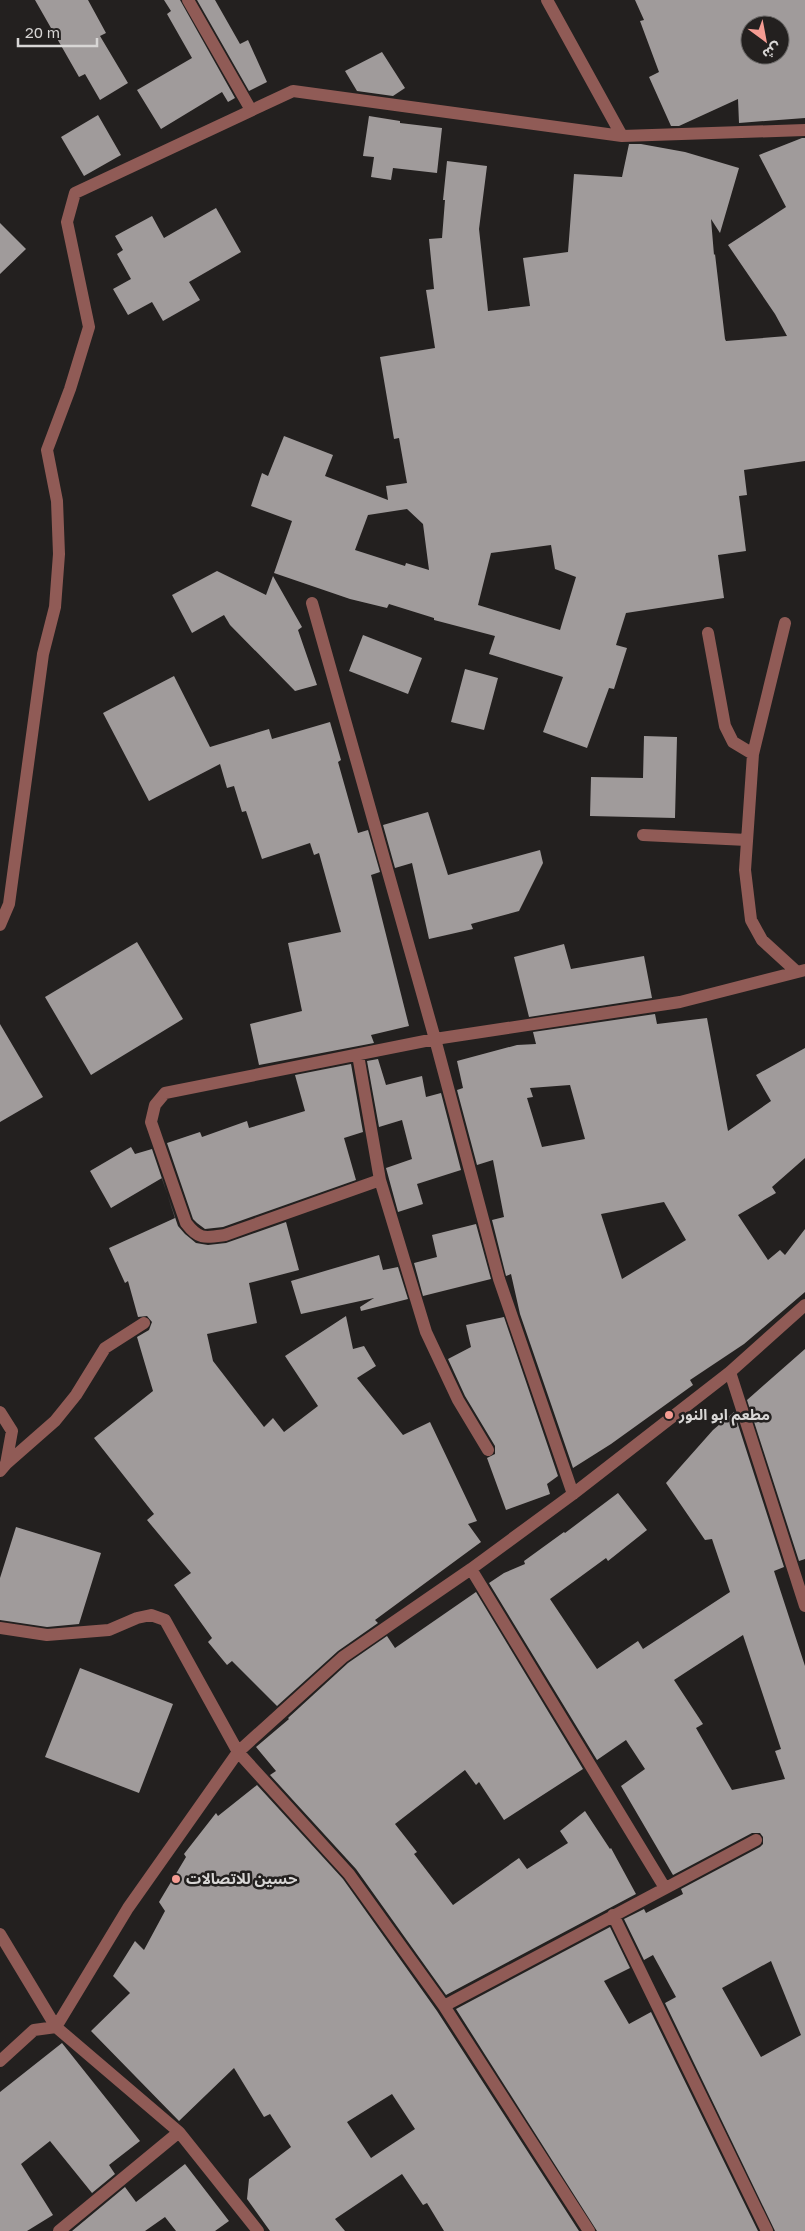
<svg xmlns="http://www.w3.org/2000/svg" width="805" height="2231" viewBox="0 0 805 2231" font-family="'Golos Text','Noto Sans Arabic',sans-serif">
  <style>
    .building { fill: #a09b9b; fill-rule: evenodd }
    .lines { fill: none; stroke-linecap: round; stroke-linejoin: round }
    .minor { stroke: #905b56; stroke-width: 12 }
    .poi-dot { fill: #f59c93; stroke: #23201f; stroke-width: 2 }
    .labels { text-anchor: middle; stroke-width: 5; stroke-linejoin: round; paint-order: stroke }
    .poi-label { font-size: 15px; font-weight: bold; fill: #d8d6d5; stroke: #23201f; text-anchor: start }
  </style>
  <rect width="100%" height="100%" fill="#23201f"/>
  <path class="building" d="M 35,0 L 88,0 L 106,33 L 100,36 L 128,83 L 100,100 L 85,74 L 79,77 Z
    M 164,0 L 180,0 L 235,98 L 228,102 L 222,92 L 161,129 L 137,90 L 192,58 L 167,14 L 171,11 Z
    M 197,0 L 215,0 L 240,44 L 248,40 L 267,82 L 249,91 Z
    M 635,0 L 805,0 L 805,118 L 739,123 L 738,99 L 679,126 L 671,126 L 649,77 L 659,72 L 640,21 L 644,20 ZM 750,25 L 780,25 L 780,55 L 750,55 Z
    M 382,52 L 405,88 L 393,96 L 357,91 L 345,71 Z
    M 98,115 L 121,155 L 84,176 L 61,137 Z
    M 369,116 L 400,121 L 400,123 L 442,128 L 437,173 L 393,168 L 391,180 L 371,177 L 374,157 L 363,156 Z
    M 802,138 L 805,138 L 805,461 L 744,470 L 747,495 L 739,496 L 746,551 L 718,555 L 724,598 L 626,613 L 616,645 L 627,648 L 614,689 L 609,688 L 587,748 L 543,732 L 563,677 L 489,654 L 495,636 L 434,620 L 434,618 L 389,604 L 387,608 L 350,599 L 274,573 L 292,521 L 251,506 L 262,473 L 268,476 L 284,436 L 333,455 L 325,476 L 388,500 L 386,486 L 407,483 L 399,438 L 394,439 L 380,357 L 435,348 L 426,290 L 434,289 L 429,239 L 442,238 L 445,200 L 443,200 L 447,161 L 487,166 L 479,229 L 488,311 L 530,306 L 523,258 L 568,252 L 574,174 L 622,177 L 629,144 L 641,144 L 685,152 L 739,168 L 720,233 L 711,219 L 714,255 L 715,254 L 725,339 L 726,341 L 787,336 L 775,314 L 728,245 L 786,207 L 759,155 ZM 407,509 L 423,524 L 429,570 L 406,563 L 405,566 L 355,550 L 368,515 ZM 551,545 L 555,569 L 576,577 L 560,630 L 478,605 L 491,553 Z
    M 216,208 L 241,252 L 189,282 L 200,300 L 163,321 L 152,302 L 128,315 L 113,289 L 131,279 L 117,254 L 123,250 L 115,236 L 152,216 L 164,238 Z
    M 0,223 L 26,249 L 0,274 Z
    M 217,571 L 266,595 L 273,576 L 302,627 L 298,630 L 317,685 L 295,691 L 230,625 L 224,615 L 192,633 L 172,595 Z
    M 363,635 L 422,658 L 408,694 L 349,671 Z
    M 465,669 L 498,678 L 484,730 L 451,722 Z
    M 174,676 L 210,747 L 269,729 L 272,739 L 330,722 L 341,760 L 338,762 L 358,833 L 368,830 L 380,872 L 371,875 L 409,1026 L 371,1035 L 374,1043 L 259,1065 L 250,1024 L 302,1011 L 288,943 L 341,932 L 319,853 L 314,855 L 310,843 L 262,859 L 246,811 L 242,812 L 234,786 L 227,788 L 220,764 L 149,801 L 103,713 Z
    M 644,736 L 677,737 L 675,818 L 590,816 L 591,777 L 643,778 Z
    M 428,812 L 448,875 L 540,850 L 543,863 L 519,911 L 471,924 L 473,929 L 429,939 L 412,863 L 395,868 L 383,825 Z
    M 137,942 L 183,1019 L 91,1075 L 45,997 Z
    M 564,944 L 571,969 L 644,956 L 652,998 L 529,1017 L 514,957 Z
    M 655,1014 L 657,1024 L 707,1018 L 728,1131 L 771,1101 L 756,1075 L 805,1048 L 805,1158 L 772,1187 L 776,1193 L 738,1215 L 768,1260 L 780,1250 L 785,1255 L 805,1229 L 805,1292 L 744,1344 L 690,1380 L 693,1385 L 611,1444 L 573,1468 L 520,1314 L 511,1274 L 506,1276 L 492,1220 L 504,1217 L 493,1160 L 477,1165 L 457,1090 L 463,1088 L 457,1061 L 517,1045 L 536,1044 L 533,1032 ZM 570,1085 L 585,1139 L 542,1147 L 527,1098 L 533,1097 L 530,1088 ZM 664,1202 L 686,1240 L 622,1279 L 601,1214 Z
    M 0,1024 L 43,1097 L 0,1122 Z
    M 378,1059 L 386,1085 L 422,1076 L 426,1097 L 441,1093 L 461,1170 L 417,1184 L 423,1204 L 398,1212 L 386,1168 L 412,1159 L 402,1120 L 379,1127 L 367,1061 Z
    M 351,1064 L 363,1132 L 344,1138 L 356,1180 L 223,1227 L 205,1229 L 197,1223 L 193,1219 L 167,1143 L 200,1132 L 202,1137 L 247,1121 L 249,1128 L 305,1111 L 295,1075 Z
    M 131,1147 L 135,1154 L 152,1149 L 178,1226 L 185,1234 L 196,1243 L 208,1245 L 226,1243 L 286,1222 L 299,1270 L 249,1283 L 257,1323 L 207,1334 L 213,1361 L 264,1427 L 273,1418 L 284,1432 L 318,1406 L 285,1356 L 346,1316 L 353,1349 L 364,1346 L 376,1366 L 357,1378 L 403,1435 L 430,1422 L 477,1521 L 468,1524 L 481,1542 L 375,1620 L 378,1623 L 338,1651 L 277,1706 L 232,1661 L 227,1665 L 208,1642 L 212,1638 L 174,1585 L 191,1573 L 147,1520 L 154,1514 L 94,1438 L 153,1391 L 137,1337 L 149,1330 L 152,1322 L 147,1316 L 138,1317 L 128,1281 L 125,1283 L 109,1248 L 175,1218 L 162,1178 L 111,1208 L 90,1171 Z
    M 476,1224 L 491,1279 L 423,1296 L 414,1263 L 437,1257 L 432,1235 Z
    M 379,1255 L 383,1270 L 398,1267 L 408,1299 L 361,1311 L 360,1307 L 374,1298 L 301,1314 L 291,1281 Z
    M 504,1317 L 558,1476 L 547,1484 L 550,1494 L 506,1510 L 487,1458 L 495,1454 L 495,1446 L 465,1396 L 448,1359 L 471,1347 L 466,1325 Z
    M 805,1349 L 805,1559 L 799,1561 L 747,1400 Z
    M 734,1412 L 784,1567 L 774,1571 L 805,1666 L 805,2231 L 775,2231 L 665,2003 L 676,1997 L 653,1955 L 644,1960 L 624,1919 L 644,1909 L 646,1913 L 683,1894 L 681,1889 L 760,1847 L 763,1844 L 763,1837 L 760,1833 L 752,1833 L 673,1875 L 621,1786 L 645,1769 L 626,1740 L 597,1760 L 489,1583 L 504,1573 L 525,1564 L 524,1561 L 564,1532 L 565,1533 L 618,1493 L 647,1530 L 608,1561 L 606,1558 L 550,1599 L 597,1669 L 638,1641 L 643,1649 L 730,1592 L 712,1539 L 705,1540 L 666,1483 L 713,1430 ZM 743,1635 L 781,1749 L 775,1751 L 785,1779 L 732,1790 L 696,1728 L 703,1724 L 674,1680 ZM 771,1961 L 801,2035 L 761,2057 L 722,1988 Z
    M 16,1527 L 101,1553 L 79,1624 L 47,1627 L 0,1620 L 0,1578 Z
    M 476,1592 L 583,1769 L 504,1820 L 479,1782 L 476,1785 L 465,1770 L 395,1824 L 417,1852 L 414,1854 L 453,1905 L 519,1858 L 527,1869 L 568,1843 L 560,1831 L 585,1811 L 610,1849 L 611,1848 L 636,1894 L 446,1995 L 356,1869 L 270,1775 L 276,1771 L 256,1747 L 289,1719 L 288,1718 L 348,1663 L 387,1636 L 395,1648 Z
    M 80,1668 L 173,1704 L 139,1793 L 45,1757 Z
    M 257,1785 L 343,1879 L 437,2011 L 579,2231 L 444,2231 L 427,2203 L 423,2205 L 402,2174 L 335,2219 L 345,2231 L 270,2231 L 247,2199 L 249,2179 L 291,2147 L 270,2114 L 264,2117 L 234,2068 L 179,2121 L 91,2031 L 130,1993 L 113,1976 L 135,1941 L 144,1950 L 165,1911 L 159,1902 L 186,1857 L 184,1854 L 216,1813 L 218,1816 ZM 392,2094 L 415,2129 L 371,2158 L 347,2122 Z
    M 610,1927 L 630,1968 L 604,1981 L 629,2024 L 651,2012 L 758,2231 L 597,2231 L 456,2009 Z
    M 62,2043 L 140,2141 L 109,2165 L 115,2174 L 92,2193 L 50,2141 L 21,2164 L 53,2215 L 27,2231 L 0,2231 L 0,2092 Z
    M 185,2164 L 229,2221 L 215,2231 L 176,2231 L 165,2217 L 145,2231 L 72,2231 L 125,2187 L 136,2202 Z"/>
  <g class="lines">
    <path class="minor" d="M 188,0 L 251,110
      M 547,0 L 622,136
      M 312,603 L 435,1039 L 499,1279 L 573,1494
      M 785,623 L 753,754 L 745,870 L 751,920 L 762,940 L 797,972
      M 708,633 L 725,726 L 733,742 L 753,754
      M 643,835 L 747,840
      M 0,925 L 9,904 L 43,654 L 55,607 L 59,554 L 57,501 L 47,450 L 70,389 L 89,327 L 67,222 L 75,193 L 293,91 L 622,136 L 805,130
      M 358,1055 L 380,1180 L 426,1332 L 458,1400 L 488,1450
      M 380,1180 L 225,1235 C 205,1238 199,1240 186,1223 L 151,1122 L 155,1105 L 165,1093 L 435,1039 L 680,1002 L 805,970
      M 730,1372 L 805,1606
      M 0,1412 L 12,1431 L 6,1464 L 0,1471
      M 6,1464 L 55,1421 L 76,1395 L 105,1348 L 144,1323
      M 471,1569 L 665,1888
      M 0,1628 L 47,1635 L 109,1630 L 137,1618 L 151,1615 L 165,1620 L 238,1752 L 349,1874 L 444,2006 L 589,2231
      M 613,1915 L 767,2231
      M 0,1934 L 56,2027 L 179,2132 L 258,2231
      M 444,2006 L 756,1840
      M 0,2061 L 34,2030 L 56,2027 L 128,1908 L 238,1752 L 343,1657 L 471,1569 L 573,1494 L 730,1372 L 805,1305
      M 59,2231 L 179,2132"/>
  </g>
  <g class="poi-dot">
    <circle cx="669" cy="1415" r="5"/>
    <circle cx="176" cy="1879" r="5"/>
  </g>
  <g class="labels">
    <g class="poi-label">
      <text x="679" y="1420">مطعم ابو النور</text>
      <text x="186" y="1884">حسين للاتصالات</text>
    </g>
  </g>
  <g transform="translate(765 40) rotate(148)"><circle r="24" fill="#23201f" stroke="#6b6968"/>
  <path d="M0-4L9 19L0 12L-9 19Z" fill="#f59c93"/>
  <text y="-8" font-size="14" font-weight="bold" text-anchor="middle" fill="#d8d6d5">ش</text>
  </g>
  <path d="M18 38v8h79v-8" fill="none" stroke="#d8d6d5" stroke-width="2.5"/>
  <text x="25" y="38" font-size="15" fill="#d8d6d5" stroke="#23201f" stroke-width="4" paint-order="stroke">20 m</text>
</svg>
